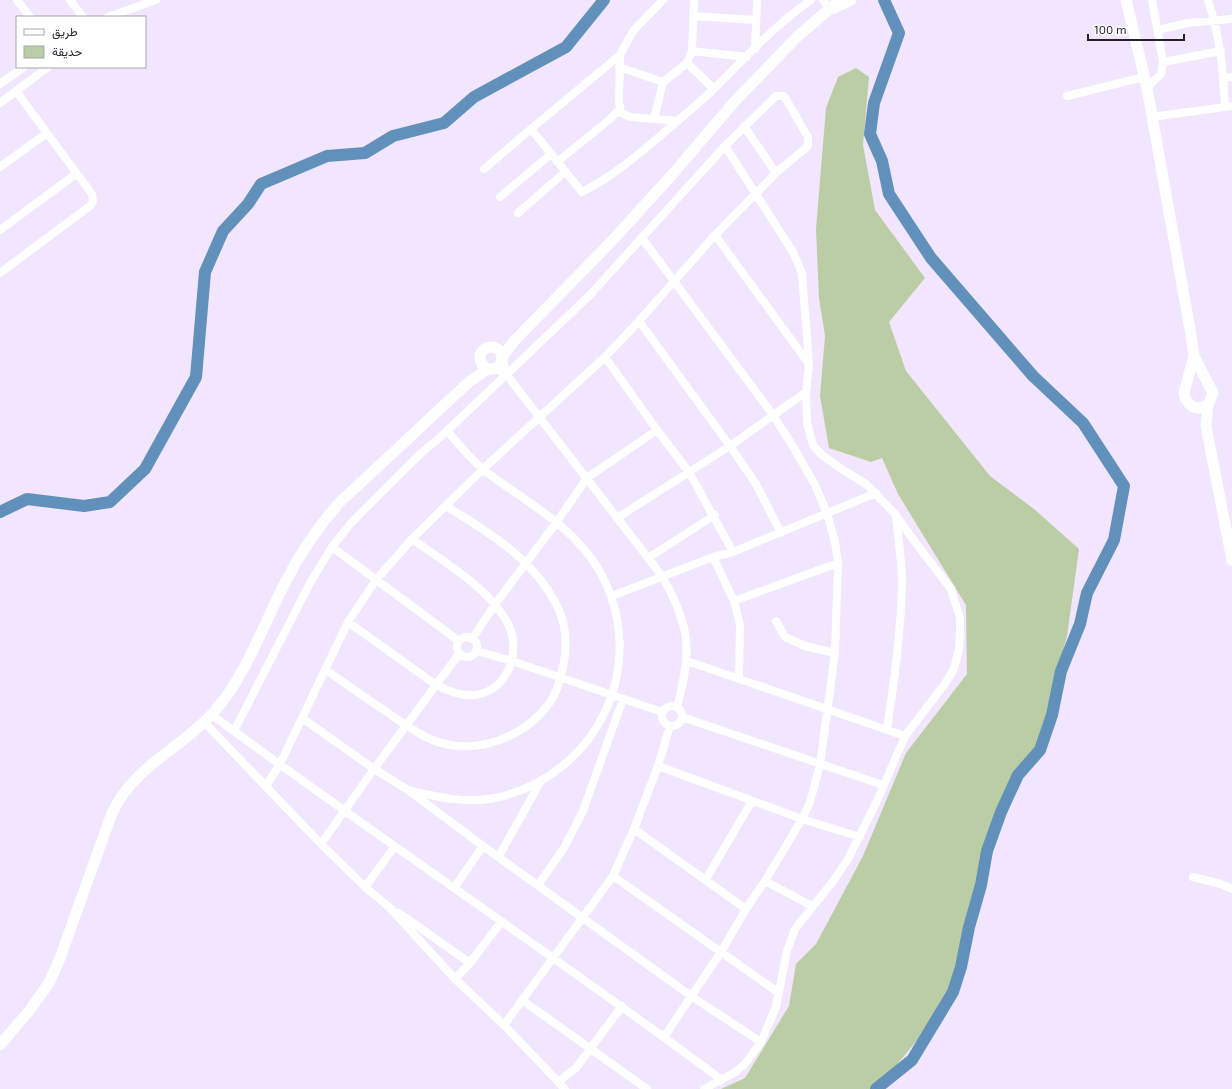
<svg xmlns="http://www.w3.org/2000/svg" width="1232" height="1089" viewBox="0 0 1232 1089" font-family="'Exo 2',Vazirmatn,sans-serif">
  <style>
    .green { fill: #bbcda4 }
    .lines { fill: none; stroke-linecap: round; stroke-linejoin: round }
    .river { stroke: #6191ba; stroke-width: 12 }
    .street { stroke: #fff; stroke-width: 8 }
    .secondary { stroke: #fff; stroke-width: 11 }
  </style>
  <rect width="100%" height="100%" fill="#f2e5fe"/>
  <path class="green" d="M 856,68 L 869,77 L 863,145 L 875,210 L 925,278 L 889,322 L 906,371 L 990,476 L 1034,509 L 1079,549 L 1067,636 L 1039,744 L 999,827 L 958,990 L 895,1067 L 870,1089 L 721,1089 L 745,1078 L 789,1006 L 796,964 L 816,944 L 863,856 L 906,753 L 967,674 L 966,605 L 898,494 L 882,458 L 871,462 L 829,448 L 820,396 L 825,336 L 819,298 L 816,229 L 826,108 L 838,77 Z"/>
  <g class="lines">
    <path class="river" d="M 0,512 L 27,499 L 84,506 L 110,502 L 145,469 L 196,377 L 205,272 L 223,231 L 248,204 L 261,184 L 327,156 L 365,153 L 393,136 L 444,123 L 474,97 L 566,47 L 604,0
      M 876,1089 L 912,1060 L 953,992 L 961,967 L 969,927 L 981,885 L 987,851 L 1001,812 L 1018,775 L 1040,750 L 1052,715 L 1061,671 L 1080,624 L 1087,593 L 1114,540 L 1124,486 L 1083,423 L 1033,376 L 931,258 L 889,194 L 882,161 L 870,134 L 874,103 L 899,33 L 884,0"/>
    <path class="street" d="M 17,0 L 30,17
      M 70,0 L 83,17
      M 663,0 L 633,31 L 620,55 L 531,129 L 582,192 C 610,178 634,158 658,138 C 677,121 697,105 715,88 C 746,57 775,25 811,0
      M 694,0 L 692,51 L 747,57
      M 823,0 L 830,10
      M 1208,0 C 1220,35 1223,70 1225,107
      M 693,16 L 756,20
      M 108,17 L 156,0
      M 1158,30 L 1187,23 L 1232,19
      M 755,49 L 757,0
      M 620,55 L 619,102 L 621,113 L 631,117 L 678,121
      M 1163,62 L 1221,51
      M 687,63 L 714,89
      M 619,67 L 663,82
      M 1224,78 L 1232,77
      M 0,84 L 24,67
      M 1147,88 L 1161,74 L 1163,62 L 1152,0
      M 1067,96 L 1144,77
      M 0,103 L 48,67
      M 1152,117 L 1232,106
      M 654,119 L 663,82 L 687,63 L 692,51
      M 744,126 L 776,173
      M 557,162 L 609,120 L 620,109
      M 0,167 L 47,133
      M 484,169 L 531,129
      M 500,197 L 551,154
      M 518,213 L 565,172
      M 0,230 L 76,174
      M 715,235 L 809,364
      M 642,238 L 773,415 L 794,448 L 815,485 L 827,513 L 835,542 L 838,563 L 835,653 L 820,765 L 810,802 L 802,819 L 765,881 L 746,909 L 721,952 L 664,1037
      M 0,273 L 90,206 L 93,201 L 92,194 L 16,91
      M 639,321 L 730,446 L 756,484 L 781,533
      M 605,357 L 657,430 L 689,472 L 733,552
      M 503,359 L 506,374 L 662,576 C 691,627 692,651 677,707
      M 495,368 L 506,374
      M 617,518 L 730,446 L 806,392
      M 332,547 L 459,641
      M 713,557 L 734,601 L 740,625 L 739,679
      M 648,558 L 715,515
      M 612,596 L 713,557 L 733,552 L 876,493
      M 734,601 L 838,563
      M 776,621 L 785,637 L 805,646 L 835,653
      M 348,622 L 436,685 C 448,691 460,696 474,695 C 510,692 523,647 506,620 C 486,586 444,562 412,539
      M457 647a10 10 0 1 1 20 0a10 10 0 1 1-20 0Z
      M 472,639 L 496,603 L 556,523 L 587,478 L 657,430
      M 476,651 L 512,661 L 662,712
      M 687,661 L 905,736
      M 326,670 C 347,685 369,700 391,715 C 404,724 419,735 435,741 C 476,756 526,737 550,702 C 558,691 561,675 564,662 C 567,645 566,624 558,608 C 536,561 489,532 446,506
      M662 716a10 10 0 1 1 20 0a10 10 0 1 1-20 0Z
      M 212,715 C 380,839 554,955 722,1080
      M 682,717 L 883,785
      M 302,718 L 374,769 L 408,790 L 483,846 L 691,996 L 761,1042
      M 204,722 L 321,844 L 365,887 L 389,907 L 455,979 L 504,1025 L 565,1089
      M 887,730 C 894,682 901,633 902,583 C 902,561 898,538 896,516
      M 234,731 L 310,583 L 332,547 L 351,523 L 417,457 L 447,431 L 590,295 L 725,146 L 776,96 L 784,96 L 808,137 L 808,146 L 776,173 L 715,235 L 639,321 L 605,357 L 483,469 L 412,539 L 376,580 L 348,622 L 280,764 L 266,786
      M 658,766 L 802,819 L 860,837
      M 408,790 C 437,797 466,804 495,798 C 598,776 651,664 600,572 C 575,526 524,501 485,471 C 471,460 459,444 447,431
      M 634,829 L 746,909
      M 321,844 L 374,769 L 459,654
      M 499,856 L 541,781
      M 613,876 L 779,993
      M 1193,877 L 1221,884 L 1232,889
      M 706,879 L 752,801
      M 765,881 L 812,906
      M 538,885 L 564,848 L 583,811 L 623,699
      M 365,887 L 395,846
      M 454,888 L 483,846
      M 399,913 L 470,963 L 455,979
      M 470,963 L 501,922
      M 522,1000 L 647,1089
      M 504,1025 L 613,876 L 634,829 L 658,766 L 670,726
      M 558,1082 L 576,1068 L 622,1006
      M 704,1089 L 734,1073 L 745,1064 L 761,1042 L 776,1007 L 787,951 L 795,929 L 834,880 L 848,859 L 878,799 L 905,736 L 944,685 L 954,669 L 959,649 L 960,632 L 960,618 L 951,589 L 909,534 L 896,515 L 866,484 L 840,468 L 822,455 L 813,445 L 807,423 L 806,392 L 809,365 L 802,273 L 793,252 L 725,146"/>
    <path class="secondary" d="M 1126,0 L 1147,88 L 1190,329 L 1194,356 L 1184,393 C 1186,406 1197,412 1208,405 L 1213,393 L 1194,356
      M 834,8 L 851,0
      M480 358a11 11 0 1 1 22 0a11 11 0 1 1-22 0Z
      M 503,356 L 514,341 L 610,243 L 671,176 L 735,101 L 799,35 L 840,0
      M 1208,405 L 1206,426 L 1232,560
      M 0,1045 L 29,1011 L 49,983 L 60,958 L 112,813 C 135,765 178,751 212,714 C 246,677 261,629 284,585 C 299,555 317,528 339,503 L 470,381 L 488,369"/>
  </g>
  <rect x="16" y="16" width="130" height="52" fill="#ffffff" stroke="#a7a5a9"/>
  <rect x="24" y="29" width="20" height="6" fill="#ffffff" stroke="#a7a5a9"/>
  <text x="52" y="36" font-size="12" fill="#241f29">طريق</text>
  <rect x="24" y="46" width="20" height="12" fill="#bbcda4" stroke="#a7a5a9"/>
  <text x="52" y="56" font-size="12" fill="#241f29">حديقة</text>
  <path d="M1088 34v6h96v-6" fill="none" stroke="#241f29" stroke-width="2"/>
  <text x="1094" y="34" font-size="12" fill="#241f29" stroke="#ffffff" stroke-width="3" paint-order="stroke">100 m</text>
</svg>
